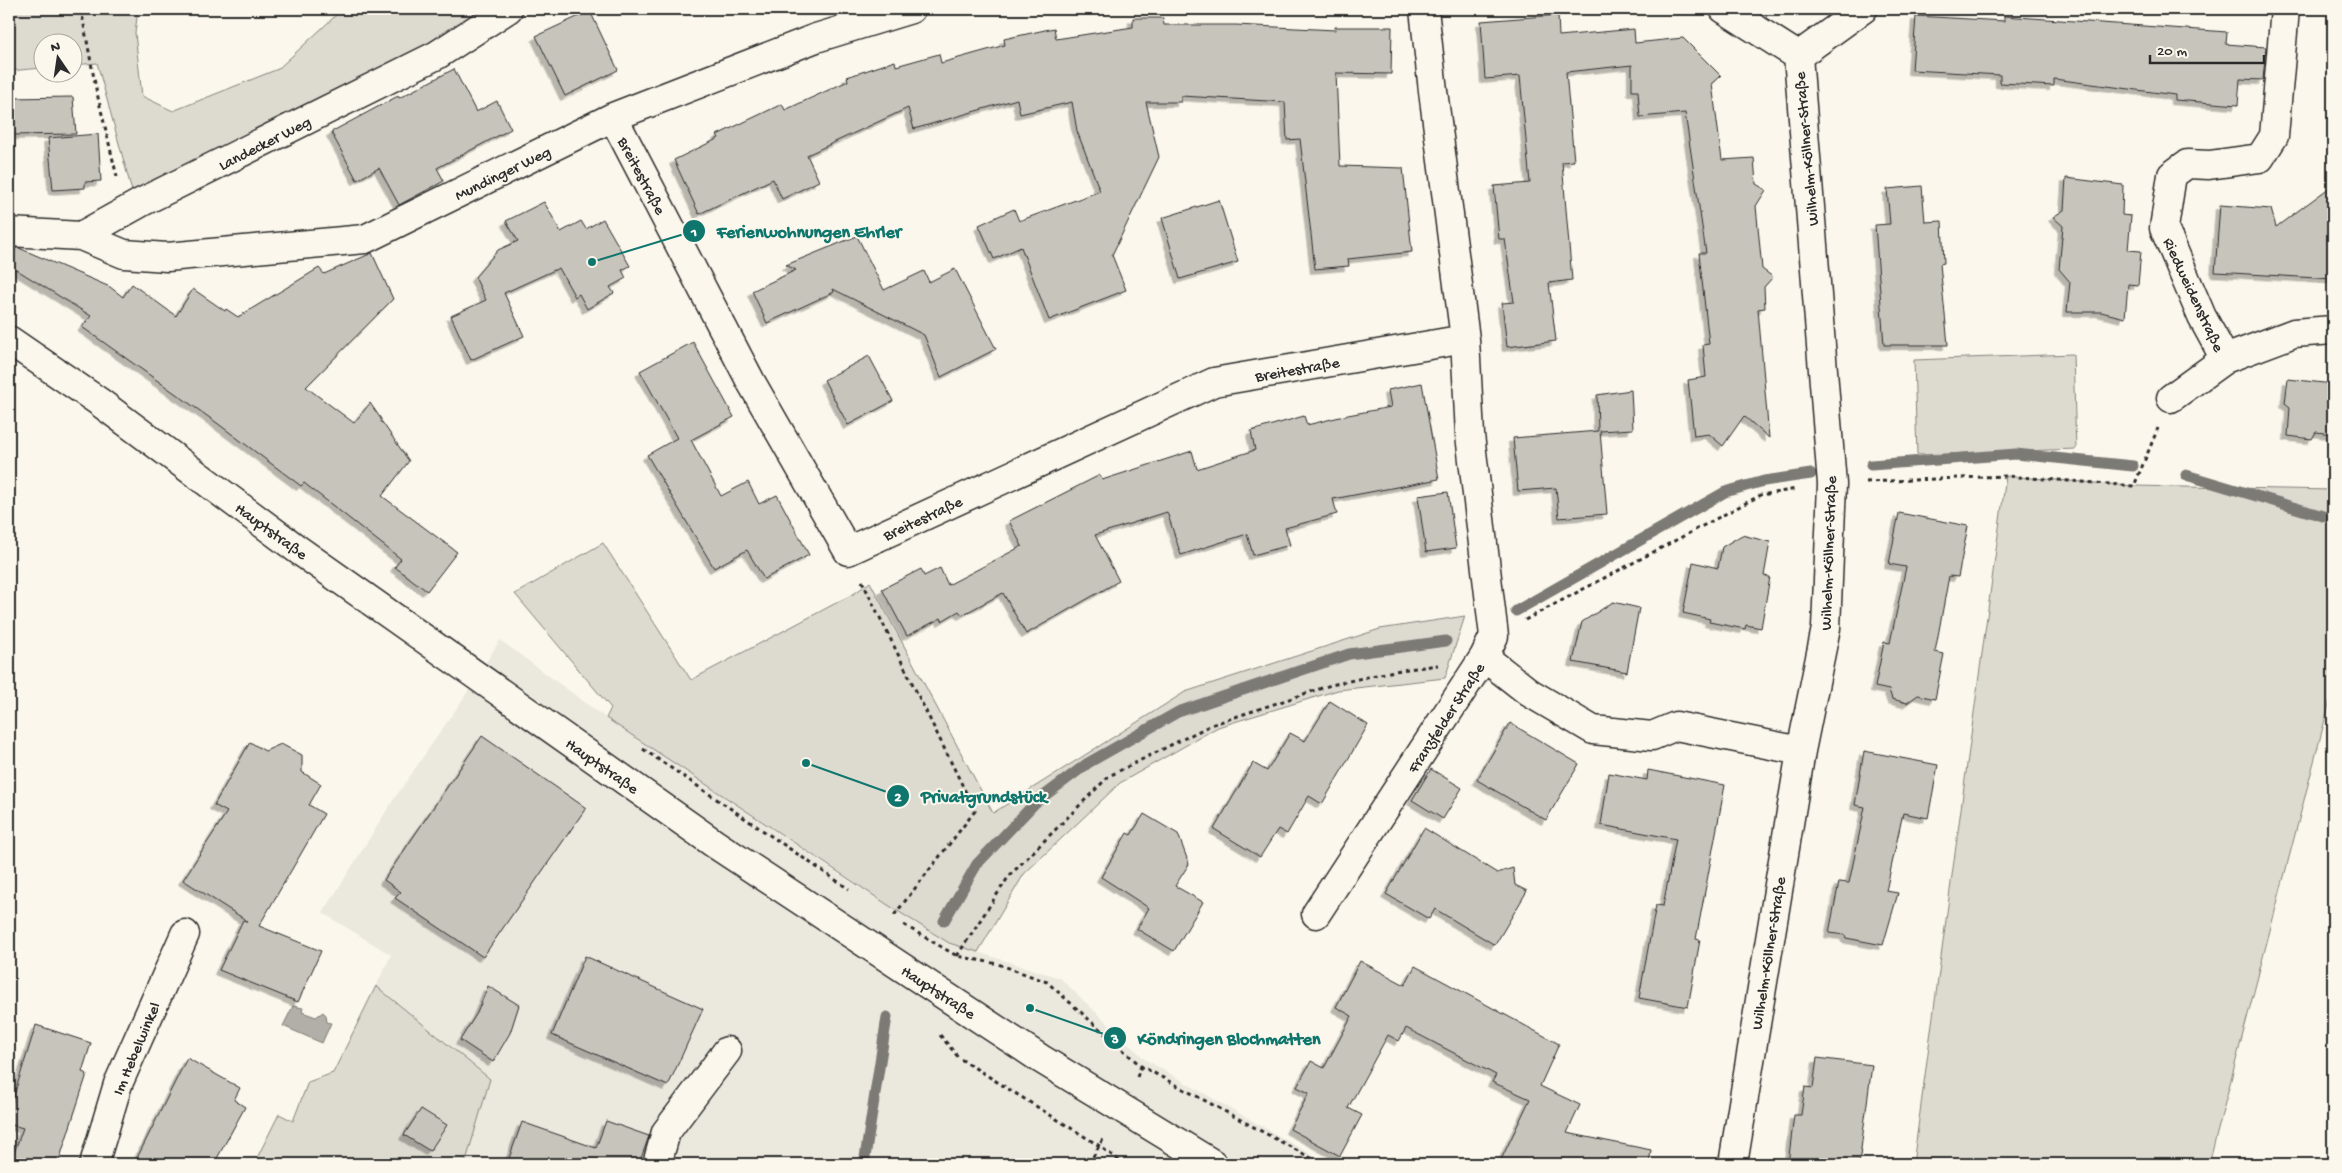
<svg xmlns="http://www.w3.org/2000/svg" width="2342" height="1173" viewBox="0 0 2342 1173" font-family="'Gochi Hand',sans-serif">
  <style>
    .built { fill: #ebe8de }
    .green { fill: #dddad0; stroke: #84827e }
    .water { fill: #b1afa7; stroke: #7b7a75 }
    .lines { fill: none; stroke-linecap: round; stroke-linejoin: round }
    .stream { stroke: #7b7a75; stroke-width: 11 }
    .building { fill: #c7c4bc; stroke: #2b2b2b; filter: url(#shadow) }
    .street-casing { stroke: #2b2b2b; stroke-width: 31 }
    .primary-casing { stroke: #2b2b2b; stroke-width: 31 }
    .path { stroke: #2b2b2b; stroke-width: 3; stroke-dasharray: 4 4; stroke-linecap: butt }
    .street { stroke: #fbf7ec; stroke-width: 28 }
    .primary { stroke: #fbf7ec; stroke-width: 28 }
    .labels { text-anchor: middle; stroke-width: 4; stroke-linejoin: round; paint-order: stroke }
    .street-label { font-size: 16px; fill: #2b2b2b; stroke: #fbf7ec }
    .leader { fill: none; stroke: #0f766e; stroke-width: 2 }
    .callout-dot { fill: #0f766e; stroke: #fbf7ec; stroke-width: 2 }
    .mark-label { font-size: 15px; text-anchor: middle; font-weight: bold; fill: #fff }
    .callout-label { font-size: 18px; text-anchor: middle; font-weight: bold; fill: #0f766e; stroke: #fbf7ec; stroke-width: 4; stroke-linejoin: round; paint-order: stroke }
  </style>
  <defs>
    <filter id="shadow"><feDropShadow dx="-4.5" dy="4.5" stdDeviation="0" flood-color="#0004"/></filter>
  </defs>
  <rect width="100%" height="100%" fill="#fbf7ec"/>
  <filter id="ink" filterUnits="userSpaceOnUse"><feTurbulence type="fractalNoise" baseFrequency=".02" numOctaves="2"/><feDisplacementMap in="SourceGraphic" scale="10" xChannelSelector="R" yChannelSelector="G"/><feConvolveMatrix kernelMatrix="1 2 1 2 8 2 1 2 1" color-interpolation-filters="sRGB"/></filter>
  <g filter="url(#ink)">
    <path class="built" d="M 500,640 L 606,718 L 848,880 L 949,943 L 1060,978 L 1146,1060 L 1328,1164 L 465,1164 L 490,1079 L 376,986 L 391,955 L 323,913 L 392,802 L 463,699 Z"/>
    <path class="green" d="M 9,9 L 138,9 L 135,33 L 142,96 L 173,111 L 278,69 L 333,18 L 341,9 L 495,9 L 488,14 L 133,195 L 97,63 L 73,65 L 72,42 L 42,42 L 42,68 L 9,71 Z
      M 2073,354 L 2076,449 L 1917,455 L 1914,360 Z
      M 2006,476 L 2134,486 L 2333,490 L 2333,689 L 2209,1164 L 1913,1164 Z
      M 603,543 L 691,680 L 855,593 L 870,582 L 993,813 L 1185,692 L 1380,629 L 1465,616 L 1445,678 L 1338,690 L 1218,727 L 1120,783 L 1024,874 L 978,952 L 949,943 L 888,905 L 606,718 L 611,708 L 515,594 Z
      M 376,986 L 490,1079 L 465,1164 L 254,1164 L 279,1114 L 293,1121 L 308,1082 L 333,1073 Z"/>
    <path class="water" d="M 293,1006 L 303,1008 L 302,1012 L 316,1017 L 323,1012 L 326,1015 L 327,1022 L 331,1023 L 322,1043 L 283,1026 Z"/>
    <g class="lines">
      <path class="stream" d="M 1871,465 L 2016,454 L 2133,466
        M 2186,475 L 2333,519
        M 1516,611 L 1725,492 L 1764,481 L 1811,474
        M 944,921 L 977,864 L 1036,802 L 1088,763 L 1178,712 L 1349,654 L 1446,641
        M 864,1164 L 887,1017"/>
    </g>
    <path class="building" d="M 590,11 L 618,70 L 565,96 L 536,36 Z
      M 1558,15 L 1559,36 L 1634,29 L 1635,43 L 1683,38 L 1721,76 L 1712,84 L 1722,160 L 1754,158 L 1756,184 L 1766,190 L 1756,206 L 1762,269 L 1773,277 L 1764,287 L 1765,308 L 1758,309 L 1769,438 L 1744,416 L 1723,446 L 1709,434 L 1694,436 L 1688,380 L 1706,377 L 1703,345 L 1709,344 L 1699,253 L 1706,253 L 1685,113 L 1640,117 L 1638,91 L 1632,91 L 1632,65 L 1566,72 L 1574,161 L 1562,162 L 1572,280 L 1549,283 L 1556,341 L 1507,347 L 1502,303 L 1514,302 L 1505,239 L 1499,239 L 1494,186 L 1530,183 L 1520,76 L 1485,79 L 1481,21 Z
      M 1916,16 L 2004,21 L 2004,16 L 2227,32 L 2226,44 L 2266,47 L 2263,80 L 2240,79 L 2238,105 L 2175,100 L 2175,95 L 2054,79 L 2054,86 L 2000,83 L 2000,75 L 1912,70 Z
      M 1133,18 L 1163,18 L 1164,25 L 1236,25 L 1335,30 L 1335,27 L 1392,27 L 1391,74 L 1336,73 L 1340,166 L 1403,168 L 1412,252 L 1348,259 L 1349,266 L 1315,269 L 1300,139 L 1287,140 L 1285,102 L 1181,96 L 1181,102 L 1146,102 L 1159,157 L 1112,255 L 1126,290 L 1049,320 L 1021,247 L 994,259 L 979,225 L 1014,209 L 1019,221 L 1100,191 L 1077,131 L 1072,102 L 1020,114 L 1017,99 L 914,129 L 908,108 L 807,155 L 819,181 L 782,199 L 773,179 L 699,214 L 674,160 L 719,138 L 717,135 L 782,104 L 785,110 L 848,81 L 847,77 L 895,61 L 896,66 L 939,54 L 941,63 L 1005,45 L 1004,39 L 1054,28 L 1056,39 L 1133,27 Z
      M 454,69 L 476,112 L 497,101 L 511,129 L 437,168 L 444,181 L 399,205 L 379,168 L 357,180 L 331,132 L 398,96 L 399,98 Z
      M 73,97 L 76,134 L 9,135 L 9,98 Z
      M 98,134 L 101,181 L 85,182 L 85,188 L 53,190 L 48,138 Z
      M 2066,178 L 2123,185 L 2122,215 L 2131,216 L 2128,250 L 2141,251 L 2138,285 L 2128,284 L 2125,318 L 2101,312 L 2067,312 L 2070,282 L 2059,269 L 2063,226 L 2053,217 L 2064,210 Z
      M 2333,185 L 2333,279 L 2215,272 L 2220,205 L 2271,209 L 2276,227 Z
      M 1922,186 L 1925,222 L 1942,221 L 1944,263 L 1940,264 L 1948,345 L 1884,345 L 1875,225 L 1890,224 L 1887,189 Z
      M 1219,200 L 1238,262 L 1180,279 L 1162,218 Z
      M 544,202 L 561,232 L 581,221 L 586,229 L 603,219 L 630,266 L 622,270 L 626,278 L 610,287 L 614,293 L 587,309 L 579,294 L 575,297 L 559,268 L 504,293 L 524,336 L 471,360 L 451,316 L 486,300 L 475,277 L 498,250 L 518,241 L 506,221 Z
      M 857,236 L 884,290 L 924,271 L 929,282 L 955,269 L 996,349 L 941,377 L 924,335 L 833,289 L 834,292 L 767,323 L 752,291 L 796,270 L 786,265 Z
      M 9,248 L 19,248 L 110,287 L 123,297 L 132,284 L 176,316 L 193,289 L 225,311 L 226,309 L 238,317 L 319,268 L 324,274 L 372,253 L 393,299 L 306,387 L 354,423 L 370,403 L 381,419 L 381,423 L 382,422 L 409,461 L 382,496 L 457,552 L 427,591 L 395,567 L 401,559 L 304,483 L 301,486 L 217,423 L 82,327 L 91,316 L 9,265 Z
      M 693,342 L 734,417 L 691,440 L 721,496 L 748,482 L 759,504 L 777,495 L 809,555 L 764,579 L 747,550 L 714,568 L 647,455 L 677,438 L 640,371 Z
      M 869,356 L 893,401 L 848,425 L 824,380 Z
      M 2288,379 L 2333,384 L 2333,434 L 2316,432 L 2312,439 L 2288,436 L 2290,407 L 2285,403 Z
      M 1422,383 L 1439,479 L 1333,499 L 1337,514 L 1285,528 L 1290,545 L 1253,555 L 1247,534 L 1181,555 L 1167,512 L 1095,535 L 1119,581 L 1026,634 L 1003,593 L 962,615 L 959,611 L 942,621 L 941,618 L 907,636 L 882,589 L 921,569 L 924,576 L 940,568 L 948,585 L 1022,546 L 1009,521 L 1100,475 L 1102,480 L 1192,451 L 1197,469 L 1255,450 L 1251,431 L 1304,416 L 1307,425 L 1348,415 L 1391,407 L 1388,390 Z
      M 1631,390 L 1633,429 L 1600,431 L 1607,514 L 1559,518 L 1556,488 L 1518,491 L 1513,438 L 1598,431 L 1597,395 Z
      M 1448,492 L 1456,548 L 1426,552 L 1418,496 Z
      M 1899,513 L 1968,526 L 1958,577 L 1949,576 L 1935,652 L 1944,654 L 1935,699 L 1918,695 L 1907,703 L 1892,699 L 1889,690 L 1875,687 L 1884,642 L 1890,643 L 1906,567 L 1889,564 Z
      M 1742,535 L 1770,542 L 1764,576 L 1770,577 L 1761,628 L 1746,625 L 1745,629 L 1709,622 L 1710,619 L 1683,613 L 1693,562 L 1718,568 L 1722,547 Z
      M 1613,602 L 1639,608 L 1627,672 L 1573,662 L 1582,622 Z
      M 1330,701 L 1368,725 L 1322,804 L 1309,796 L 1287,834 L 1278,829 L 1260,857 L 1214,829 L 1253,763 L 1267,771 L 1290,733 L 1305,741 Z
      M 1510,723 L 1579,764 L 1546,820 L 1477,780 Z
      M 482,736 L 586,808 L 483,957 L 395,898 L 401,892 L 384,880 Z
      M 250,742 L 265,751 L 281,744 L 302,755 L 302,772 L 321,784 L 309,805 L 324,814 L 259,926 L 321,951 L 298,1002 L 219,970 L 243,920 L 249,922 L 183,880 L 227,812 L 214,805 Z
      M 1864,751 L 1938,765 L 1928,818 L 1903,813 L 1886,891 L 1898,893 L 1883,945 L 1846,938 L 1845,935 L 1829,933 L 1839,882 L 1849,883 L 1865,807 L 1855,805 Z
      M 1431,769 L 1462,788 L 1443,819 L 1412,800 Z
      M 1648,770 L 1725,785 L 1696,939 L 1700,940 L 1688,1007 L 1639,998 L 1656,905 L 1663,906 L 1676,839 L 1601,825 L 1609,773 L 1647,780 Z
      M 1144,814 L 1178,834 L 1189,864 L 1175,886 L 1203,902 L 1174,951 L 1137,929 L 1149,908 L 1101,877 L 1127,833 L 1131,835 Z
      M 1424,828 L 1497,873 L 1513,868 L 1515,885 L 1527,891 L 1495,945 L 1435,909 L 1429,919 L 1386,894 Z
      M 585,956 L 703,1009 L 668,1086 L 552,1035 Z
      M 1360,961 L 1405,985 L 1415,966 L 1559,1044 L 1540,1086 L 1580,1105 L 1567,1133 L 1651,1150 L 1649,1164 L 1499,1164 L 1530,1099 L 1492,1082 L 1496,1075 L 1406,1028 L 1399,1041 L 1388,1035 L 1348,1108 L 1362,1115 L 1340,1156 L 1290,1129 L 1309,1093 L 1297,1087 L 1311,1061 L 1324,1068 L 1352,1016 L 1336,1007 Z
      M 488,986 L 519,1005 L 510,1033 L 493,1062 L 460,1040 L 477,1013 Z
      M 36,1025 L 91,1043 L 82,1072 L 87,1074 L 58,1164 L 10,1164 L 23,1128 L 9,1124 L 9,1111 Z
      M 187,1058 L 240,1088 L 234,1100 L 245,1107 L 214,1164 L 134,1164 Z
      M 1817,1058 L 1872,1065 L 1859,1164 L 1788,1164 L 1794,1115 L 1801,1115 L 1805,1087 L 1813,1088 Z
      M 421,1109 L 447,1125 L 430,1151 L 404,1135 Z
      M 606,1121 L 649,1136 L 639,1164 L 507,1164 L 522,1122 L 596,1148 Z"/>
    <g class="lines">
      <defs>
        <path id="street" d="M 1424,9 L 1433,91 L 1465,339 L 1470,435 L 1494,636 L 1484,657
          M 1724,9 L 1798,56 L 1863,9
          M 613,117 L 751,382 L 848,551 L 1214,382 L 1465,339
          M 9,232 L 81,236 L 142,202 L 437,55 L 508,9
          M 81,236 L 124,254 L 167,257 L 365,239 L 613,117 L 816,38 L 911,9
          M 2225,359 L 2202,317 L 2164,228 L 2172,175 L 2187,164 L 2209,165 L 2260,158 L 2274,136 L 2285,9
          M 2171,398 L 2225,359 L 2294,333 L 2333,330
          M 1316,914 L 1484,657 L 1530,693 L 1593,730 L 1652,736 L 1676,726 L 1801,751
          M 94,1164 L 118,1084 L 185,934
          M 657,1164 L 666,1132 L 727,1051
          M 1733,1164 L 1801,751 L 1826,628 L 1832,484 L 1798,56"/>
        <path id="primary" d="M 9,340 L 98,401 L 297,549 L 715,844 L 1041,1059 L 1213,1164"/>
      </defs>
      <use href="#street" class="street-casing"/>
      <use href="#primary" class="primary-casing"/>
      <path class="path" d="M 81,9 L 96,89 L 117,177
        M 1866,482 L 2006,476 L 2134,486 L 2158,428
        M 862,581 L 975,811 L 892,918
        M 1525,620 L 1761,495 L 1797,489
        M 643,749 L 849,889
        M 904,925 L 957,956 L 998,964 L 1047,982 L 1141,1066 L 1322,1164
        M 957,956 L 1009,876 L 1109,776 L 1211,725 L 1331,685 L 1394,671 L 1438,665
        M 940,1035 L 959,1058 L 1098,1145 L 1124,1164
        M 1137,1077 L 1141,1066
        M 1089,1164 L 1104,1137"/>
      <use href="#street" class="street"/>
      <use href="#primary" class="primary"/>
    </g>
  </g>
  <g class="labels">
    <g class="street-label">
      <text transform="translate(264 142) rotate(-27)" y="6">Landecker Weg</text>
      <text transform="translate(1805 149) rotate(-95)" y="6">Wilhelm-Köllner-Straße</text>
      <text transform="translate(502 172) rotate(-26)" y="6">Mundinger Weg</text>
      <text transform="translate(643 175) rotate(62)" y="6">Breitestraße</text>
      <text transform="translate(2195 294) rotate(65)" y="6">Riedweidenstraße</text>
      <text transform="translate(1297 368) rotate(-10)" y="6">Breitestraße</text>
      <text transform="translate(922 517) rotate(-25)" y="6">Breitestraße</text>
      <text transform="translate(272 530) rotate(36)" y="6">Hauptstraße</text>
      <text transform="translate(1827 553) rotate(-88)" y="6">Wilhelm-Köllner-Straße</text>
      <text transform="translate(1445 717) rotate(-57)" y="6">Franzfelder Straße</text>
      <text transform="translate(603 765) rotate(35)" y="6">Hauptstraße</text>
      <text transform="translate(1767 953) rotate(-81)" y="6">Wilhelm-Köllner-Straße</text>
      <text transform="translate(939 991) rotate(33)" y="6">Hauptstraße</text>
      <text transform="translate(135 1048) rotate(-67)" y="6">Im Hebelwinkel</text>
    </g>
  </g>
  <path class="leader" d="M592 262L694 231M806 763L898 796M1030 1008L1115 1038"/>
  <g class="callout-dot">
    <circle cx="592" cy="262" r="5"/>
    <circle cx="806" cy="763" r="5"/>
    <circle cx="1030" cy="1008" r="5"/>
    <circle cx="694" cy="231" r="12"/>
    <circle cx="898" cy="796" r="12"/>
    <circle cx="1115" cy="1038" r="12"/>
  </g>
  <g class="mark-label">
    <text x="694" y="236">1</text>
    <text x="898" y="801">2</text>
    <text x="1115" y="1043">3</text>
  </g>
  <g class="callout-label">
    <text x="809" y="237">Ferienwohnungen Ehrler</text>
    <text x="984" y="802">Privatgrundstück</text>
    <text x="1229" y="1044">Köndringen Blochmatten</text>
  </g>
  <rect width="2342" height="1173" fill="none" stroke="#fbf7ec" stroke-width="30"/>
  <rect x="15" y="15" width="2312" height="1143" fill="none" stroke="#2b2b2b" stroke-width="2" filter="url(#ink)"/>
  <g transform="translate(58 58) rotate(347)"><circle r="24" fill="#fbf7ec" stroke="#a8a59f"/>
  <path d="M0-4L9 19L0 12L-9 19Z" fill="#2b2b2b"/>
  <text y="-8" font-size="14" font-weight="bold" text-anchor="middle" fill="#2b2b2b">N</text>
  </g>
  <path d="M2150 55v8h114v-8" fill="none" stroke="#2b2b2b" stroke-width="2.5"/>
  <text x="2157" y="55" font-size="15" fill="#2b2b2b" stroke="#fbf7ec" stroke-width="4" paint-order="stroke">20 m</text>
</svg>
